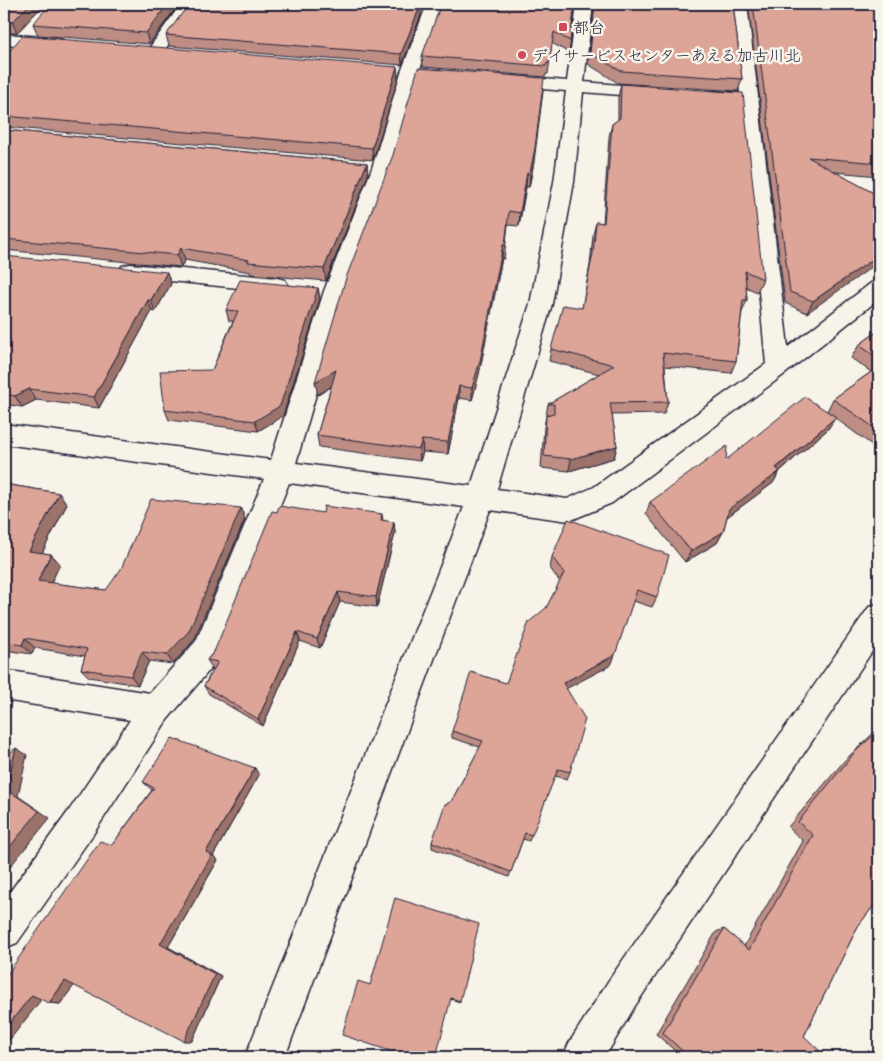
<svg xmlns="http://www.w3.org/2000/svg" width="883" height="1061" viewBox="0 0 883 1061" font-family="'Architects Daughter','Klee One',sans-serif">
  <style>
    .lines { fill: none; stroke-linecap: round; stroke-linejoin: round }
    .minor-casing { stroke: #22223b; stroke-width: 3 }
    .minor { fill: #f7f3e8; fill-rule: evenodd }
    .wall { fill: #be8d83; stroke: #22223b }
    .shaded-wall { fill: #9b736a; stroke: #22223b }
    .building { fill: #dda498; stroke: #22223b }
    .poi-dot { fill: #d1495b; stroke: #f7f3e8; stroke-width: 2 }
    .labels { text-anchor: middle; stroke-width: 5; stroke-linejoin: round; paint-order: stroke }
    .far-poi-label { font-size: 16px; fill: #22223b; stroke: #f7f3e8; text-anchor: start }
  </style>
  <rect width="100%" height="100%" fill="#f7f3e8"/>
  <filter id="ink" filterUnits="userSpaceOnUse"><feTurbulence type="fractalNoise" baseFrequency=".02" numOctaves="2"/><feDisplacementMap in="SourceGraphic" scale="10" xChannelSelector="R" yChannelSelector="G"/><feConvolveMatrix kernelMatrix="1 2 1 2 8 2 1 2 1" color-interpolation-filters="sRGB"/></filter>
  <g filter="url(#ink)">
    <g class="lines">
      <defs>
        <path id="minor" d="M 181,4 L 197,4 L 161,55 L 149,55 L 147,51 Z
          M 427,4 L 443,4 L 419,72 L 392,168 L 346,291 L 296,463 L 471,486 L 530,304 L 554,182 L 566,91 L 506,86 L 500,85 L 497,81 L 500,77 L 506,76 L 567,81 L 577,4 L 593,4 L 584,82 L 657,88 L 663,89 L 666,93 L 663,97 L 657,98 L 583,92 L 574,182 L 552,304 L 497,489 L 567,499 L 594,487 L 766,364 L 741,104 L 702,100 L 699,96 L 702,92 L 708,91 L 740,93 L 731,4 L 747,4 L 788,347 L 871,283 L 879,281 L 879,299 L 786,373 L 612,503 L 569,521 L 490,510 L 285,1057 L 245,1057 L 464,507 L 289,483 L 218,660 L 167,720 L 94,833 L 17,943 L 4,948 L 4,900 L 70,809 L 130,720 L 4,700 L 4,670 L 150,693 L 196,641 L 264,479 L 4,444 L 4,424 L 271,460 L 324,291 L 372,168 L 401,72 Z
          M 4,34 L 57,38 L 63,40 L 65,43 L 63,46 L 57,48 L 4,44 Z
          M 130,264 L 277,278 L 285,280 L 288,285 L 285,290 L 277,292 L 122,276 L 119,271 L 122,266 Z
          M 879,603 L 879,641 L 635,1006 L 605,1057 L 563,1057 L 569,1043 L 609,980 L 869,607 Z"/>
      </defs>
      <use href="#minor" class="minor-casing"/>
      <use href="#minor" class="minor"/>
    </g>
    <path class="wall" d="M 4,4 L 44,4 L 17,33 L 4,33 Z
      M 179,4 L 149,44 L 38,35 L 33,24 Z
      M 576,4 L 569,53 L 552,43 L 548,74 L 546,74 L 545,77 L 423,67 L 422,56 Z
      M 594,4 L 733,4 L 742,79 L 738,91 L 618,83 L 588,64 Z
      M 748,4 L 879,4 L 879,176 L 835,172 L 879,196 L 807,313 L 785,303 Z
      M 421,15 L 402,65 L 169,46 L 166,35 Z
      M 4,55 L 397,67 L 398,79 L 373,160 L 4,127 Z
      M 621,84 L 763,279 L 757,292 L 746,287 L 747,300 L 742,312 L 736,361 L 731,373 L 665,366 L 668,402 L 664,414 L 612,415 L 617,446 L 614,458 L 569,471 L 541,468 L 544,427 L 548,404 L 599,374 L 549,361 L 551,349 L 582,308 L 590,265 L 593,235 L 596,222 L 603,223 L 609,137 L 612,124 L 618,120 L 618,97 Z
      M 4,130 L 367,163 L 368,175 L 326,281 L 251,274 L 250,272 L 185,260 L 181,267 L 4,250 Z
      M 534,162 L 529,187 L 526,187 L 519,226 L 508,225 L 504,259 L 502,258 L 479,374 L 472,400 L 459,398 L 448,454 L 423,452 L 420,461 L 319,447 L 317,435 L 331,387 L 318,395 Z
      M 4,256 L 171,284 L 155,312 L 152,311 L 99,408 L 36,400 L 22,407 L 4,404 Z
      M 318,288 L 320,299 L 283,416 L 258,431 L 169,420 L 165,410 L 212,370 L 233,321 L 229,321 L 226,310 Z
      M 879,330 L 879,439 L 872,445 L 835,418 L 828,429 L 780,471 L 773,483 L 727,517 L 723,532 L 717,543 L 685,562 L 646,514 L 650,502 L 726,460 L 827,411 L 833,399 L 871,372 L 851,358 L 859,345 Z
      M 4,484 L 59,493 L 67,504 L 42,553 L 51,554 L 60,564 L 51,583 L 106,590 L 245,519 L 194,640 L 173,664 L 149,661 L 138,685 L 89,677 L 81,669 L 85,656 L 35,648 L 32,654 L 4,650 Z
      M 323,513 L 382,514 L 383,521 L 394,522 L 395,533 L 377,607 L 340,602 L 320,648 L 300,641 L 263,726 L 209,694 L 204,686 L 213,669 L 207,660 Z
      M 552,557 L 657,597 L 652,607 L 633,601 L 611,665 L 566,688 L 570,772 L 567,779 L 555,776 L 529,841 L 523,839 L 509,877 L 432,848 L 432,842 L 451,802 L 480,747 L 452,738 L 452,731 L 506,683 L 560,582 L 550,568 Z
      M 879,728 L 879,899 L 858,926 L 804,1036 L 818,1057 L 682,1057 L 656,1034 L 716,932 L 724,929 L 744,946 L 803,841 L 788,827 L 845,760 Z
      M 259,775 L 213,856 L 218,860 L 168,947 L 221,976 L 192,1041 L 74,985 L 60,1004 L 49,1003 L 112,845 L 152,790 L 143,782 Z
      M 395,898 L 460,1001 L 460,1002 L 450,999 Z"/>
    <path class="shaded-wall" d="M 30,4 L 44,4 L 17,33 L 12,22 Z
      M 168,4 L 179,4 L 149,44 L 146,33 Z
      M 421,4 L 421,15 L 402,65 L 401,54 Z
      M 4,41 L 6,46 L 4,49 Z
      M 397,67 L 398,79 L 373,160 L 372,148 Z
      M 543,91 L 534,162 L 529,187 L 530,173 Z
      M 367,163 L 368,175 L 326,281 L 324,269 Z
      M 527,173 L 526,187 L 519,226 L 520,213 Z
      M 503,245 L 502,258 L 479,374 L 472,400 L 472,388 Z
      M 181,248 L 185,260 L 181,267 L 177,255 Z
      M 879,255 L 879,262 L 807,313 L 813,301 Z
      M 167,272 L 171,284 L 155,312 L 151,300 Z
      M 318,288 L 320,299 L 283,416 L 258,431 L 255,421 Z
      M 148,300 L 152,311 L 99,408 L 94,397 Z
      M 336,370 L 338,382 L 318,395 L 315,382 Z
      M 459,386 L 459,398 L 448,454 L 448,442 Z
      M 29,389 L 36,400 L 22,407 L 15,396 Z
      M 836,417 L 828,429 L 774,476 L 780,471 L 773,483 L 723,520 L 729,509 Z
      M 879,435 L 879,439 L 872,445 Z
      M 422,440 L 423,452 L 420,461 L 419,449 Z
      M 617,446 L 614,458 L 569,471 L 571,459 Z
      M 59,493 L 67,504 L 38,561 L 29,551 Z
      M 241,508 L 245,519 L 194,640 L 173,664 L 167,655 Z
      M 394,522 L 395,533 L 377,607 L 376,597 Z
      M 723,532 L 717,543 L 685,562 L 691,551 Z
      M 51,554 L 60,564 L 47,591 L 38,581 Z
      M 338,592 L 340,602 L 320,648 L 317,639 Z
      M 297,632 L 300,641 L 263,726 L 258,719 Z
      M 25,638 L 35,648 L 32,654 L 22,645 Z
      M 142,652 L 149,661 L 138,685 L 131,676 Z
      M 615,655 L 611,665 L 560,692 L 563,683 Z
      M 16,748 L 27,755 L 18,796 L 50,818 L 4,874 L 6,789 Z
      M 255,768 L 259,775 L 213,856 L 218,860 L 168,947 L 221,976 L 192,1041 L 184,1041 L 160,944 L 206,852 Z
      M 65,981 L 76,983 L 60,1004 L 49,1003 Z
      M 32,995 L 44,996 L 4,1047 L 4,1030 Z"/>
    <path class="building" d="M 4,4 L 30,4 L 12,22 L 4,21 Z
      M 50,4 L 168,4 L 146,33 L 33,24 Z
      M 189,4 L 421,4 L 401,54 L 166,35 Z
      M 441,4 L 575,4 L 570,41 L 554,32 L 549,63 L 547,63 L 546,66 L 422,56 Z
      M 595,4 L 733,4 L 742,79 L 621,71 L 590,53 Z
      M 753,4 L 879,4 L 879,163 L 808,157 L 879,196 L 879,255 L 813,301 L 790,292 Z
      M 22,36 L 397,67 L 372,148 L 4,116 L 4,55 L 6,55 Z
      M 418,68 L 544,78 L 535,148 L 530,173 L 527,173 L 520,213 L 509,211 L 505,245 L 503,245 L 480,361 L 472,388 L 459,386 L 448,442 L 422,440 L 419,449 L 317,435 L 336,370 L 315,382 L 346,278 L 393,155 Z
      M 621,84 L 743,93 L 763,279 L 745,271 L 747,300 L 743,300 L 736,361 L 663,353 L 668,402 L 610,403 L 617,446 L 571,459 L 544,456 L 546,415 L 554,413 L 554,404 L 548,404 L 614,365 L 551,349 L 563,305 L 582,308 L 593,253 L 596,222 L 604,223 L 612,124 L 620,118 Z
      M 4,130 L 367,163 L 324,269 L 248,262 L 249,260 L 181,248 L 177,255 L 4,239 Z
      M 4,256 L 167,272 L 151,300 L 148,300 L 94,397 L 29,389 L 15,396 L 4,394 Z
      M 240,280 L 318,288 L 280,406 L 255,421 L 165,410 L 160,371 L 212,370 L 238,311 L 226,310 Z
      M 879,330 L 879,359 L 859,345 Z
      M 874,370 L 879,373 L 879,431 L 833,399 Z
      M 805,397 L 836,417 L 776,468 L 780,471 L 729,509 L 723,532 L 691,551 L 650,502 L 727,446 L 726,460 Z
      M 4,484 L 59,493 L 29,551 L 51,554 L 38,581 L 106,590 L 121,569 L 151,499 L 241,508 L 189,631 L 167,655 L 142,652 L 131,676 L 81,669 L 87,649 L 25,638 L 22,645 L 4,642 Z
      M 279,506 L 323,513 L 324,506 L 382,514 L 381,520 L 394,522 L 376,597 L 338,592 L 317,639 L 297,632 L 258,719 L 204,686 L 218,662 L 207,660 L 214,652 L 272,511 L 277,512 Z
      M 568,519 L 669,555 L 657,597 L 637,590 L 615,655 L 563,683 L 585,719 L 570,772 L 558,769 L 532,835 L 525,833 L 511,872 L 432,842 L 445,804 L 451,802 L 483,741 L 452,731 L 471,672 L 506,683 L 529,622 L 546,608 L 564,573 L 552,557 Z
      M 879,730 L 879,899 L 858,926 L 804,1036 L 821,1052 L 818,1057 L 689,1057 L 663,1033 L 724,929 L 749,950 L 813,835 L 798,822 L 855,752 Z
      M 172,738 L 255,768 L 206,852 L 212,855 L 160,944 L 215,974 L 184,1041 L 65,981 L 49,1003 L 32,995 L 4,1030 L 4,979 L 100,841 L 112,845 L 154,788 L 143,782 Z
      M 16,748 L 6,789 L 39,811 L 4,854 L 4,758 Z
      M 395,898 L 479,924 L 460,1001 L 451,998 L 436,1057 L 408,1057 L 342,1035 L 358,981 L 370,985 Z"/>
  </g>
  <g class="poi-dot">
    <rect x="558" y="22" width="10" height="10" rx="2.5"/>
    <circle cx="522" cy="55" r="5"/>
  </g>
  <g class="labels">
    <g class="far-poi-label">
      <text x="573" y="33">都台</text>
      <text x="532" y="61">デイサービスセンターあえる加古川北</text>
    </g>
  </g>
  <rect width="883" height="1061" fill="none" stroke="#f7f3e8" stroke-width="20"/>
  <rect x="10" y="10" width="863" height="1041" fill="none" stroke="#22223b" stroke-width="2" filter="url(#ink)"/>
</svg>
